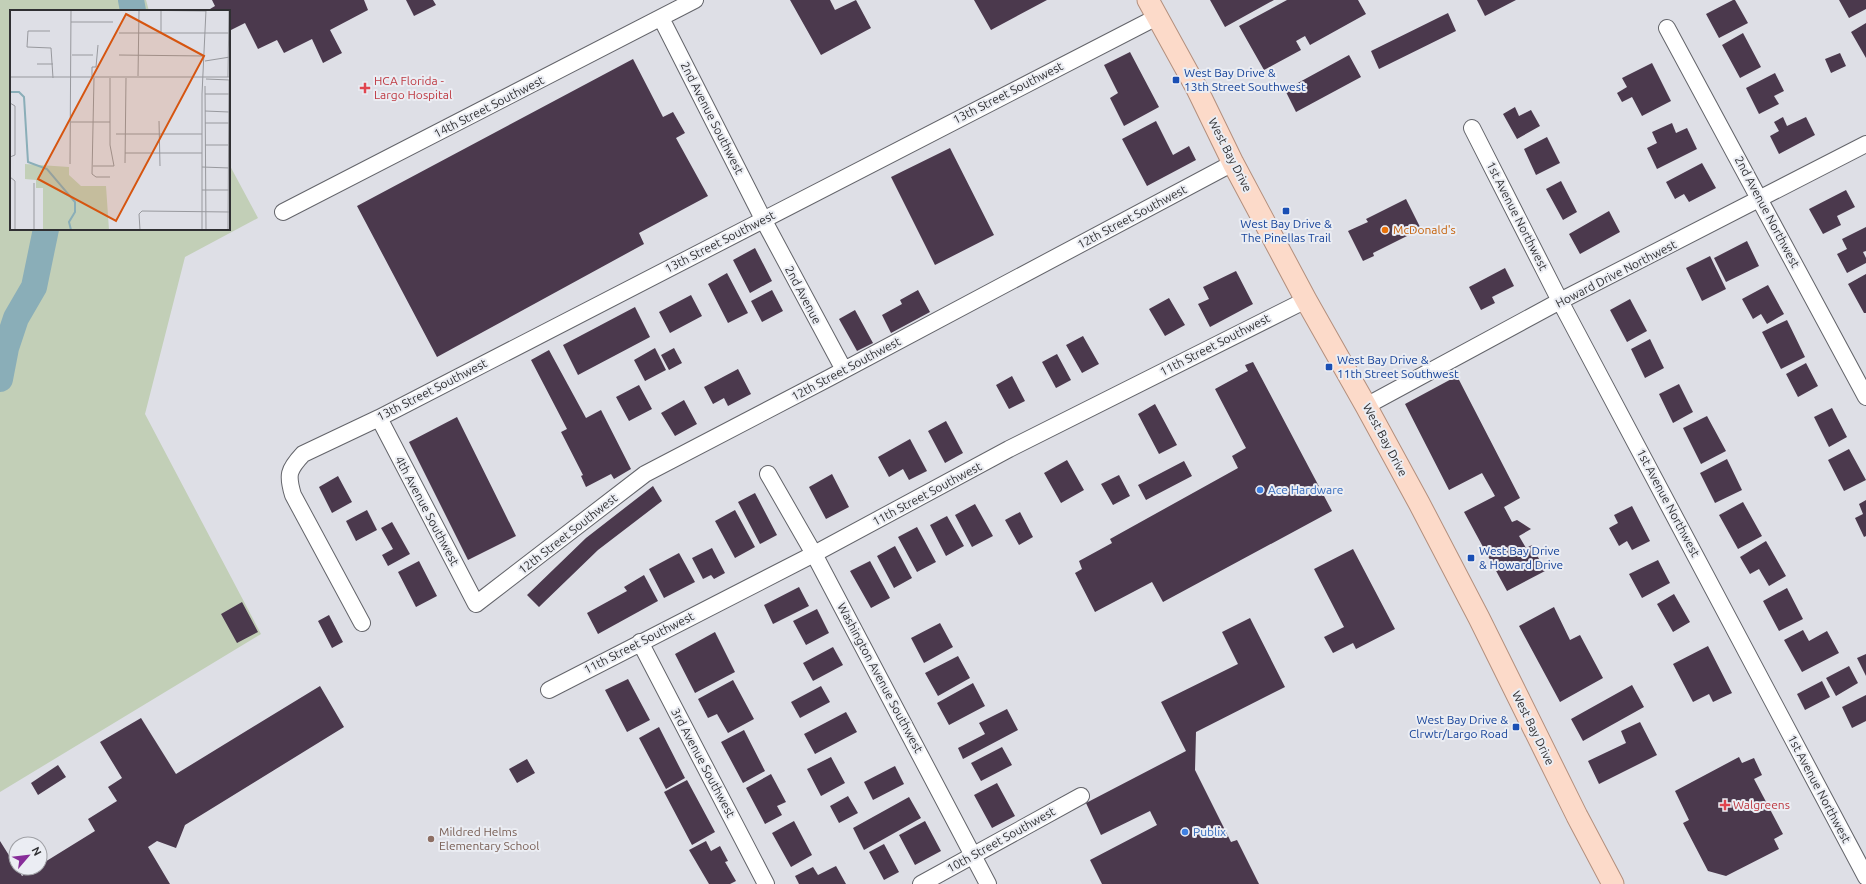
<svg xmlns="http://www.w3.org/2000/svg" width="1866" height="884" viewBox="0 0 1866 884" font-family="Ubuntu,sans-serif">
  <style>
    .green { fill: #c2cfb7 }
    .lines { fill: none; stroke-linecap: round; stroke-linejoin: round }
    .river { stroke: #8aaeb8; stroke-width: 26 }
    .building { fill: #4b394d }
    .minor-casing { stroke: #63646a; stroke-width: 18 }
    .major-casing { stroke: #b38f7d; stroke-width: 23 }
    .minor { stroke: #fff; stroke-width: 16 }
    .major { stroke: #fcdac9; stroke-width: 21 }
    .transit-dot { fill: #1a4fb4; stroke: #ebedf3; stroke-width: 1.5 }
    .health-dot { fill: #e0444e; stroke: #ebedf3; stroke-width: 1.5 }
    .food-dot { fill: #e8710a; stroke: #ebedf3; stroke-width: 1.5 }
    .shop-dot { fill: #3f7fe0; stroke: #ebedf3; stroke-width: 1.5 }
    .education-dot { fill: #8d6e63; stroke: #ebedf3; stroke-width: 1.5 }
    .labels { text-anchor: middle; stroke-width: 4; stroke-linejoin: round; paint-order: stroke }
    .transit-label { font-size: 12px; fill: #164399; stroke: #ebedf3; text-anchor: start }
    .health-label { font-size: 12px; fill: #be3a42; stroke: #ebedf3; text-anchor: start }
    .street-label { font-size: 12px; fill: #303033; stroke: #ebedf3 }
    .food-label { font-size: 12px; fill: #c56008; stroke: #ebedf3; text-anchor: start }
    .shop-label { font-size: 12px; fill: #366cbe; stroke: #ebedf3; text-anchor: start }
    .education-label { font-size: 12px; fill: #785e54; stroke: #ebedf3; text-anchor: start }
    .inset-river { fill: none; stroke: #8aaeb8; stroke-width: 2 }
    .inset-road { fill: none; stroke: #98999e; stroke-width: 1 }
    .view { fill: #d65510; fill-opacity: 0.15; stroke: #d65510; stroke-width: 2 }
    .inset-edge { fill: none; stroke: #303033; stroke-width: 2 }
  </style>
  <rect width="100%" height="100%" fill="#dedfe6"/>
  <path class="green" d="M 0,0 L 146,0 L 149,11 L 11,11 L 11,229 L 229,229 L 229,164 L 258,218 L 185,257 L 145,414 L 261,634 L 0,792 Z"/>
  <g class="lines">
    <path class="river" d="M 131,0 L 133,11
      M 0,379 L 6,348 L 16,318 L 34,287 L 46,229"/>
  </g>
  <path class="building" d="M 212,0 L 364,0 L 368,10 L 330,30 L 342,53 L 323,63 L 312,39 L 284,53 L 277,40 L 258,49 L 245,23 L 229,31 L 229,11 L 211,11 L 210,9 L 215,6 Z
    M 406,0 L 433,0 L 436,5 L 414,16 Z
    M 790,0 L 830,0 L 835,10 L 856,0 L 871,28 L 821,55 Z
    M 974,0 L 1047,0 L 991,30 Z
    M 1210,0 L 1274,0 L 1225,27 Z
    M 1287,0 L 1358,0 L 1366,14 L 1310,45 L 1305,36 L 1296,41 L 1301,50 L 1264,70 L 1239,26 Z
    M 1477,0 L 1516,0 L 1485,16 Z
    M 1733,0 L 1735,0 L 1748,23 L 1719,38 L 1706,14 Z
    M 1839,0 L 1866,0 L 1866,9 L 1849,18 Z
    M 1448,13 L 1456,31 L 1379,69 L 1371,51 Z
    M 1866,23 L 1866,58 L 1851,32 Z
    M 1743,33 L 1761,67 L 1740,78 L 1722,45 Z
    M 1130,52 L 1159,107 L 1124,126 L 1110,98 L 1118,93 L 1104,65 Z
    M 1840,53 L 1846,66 L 1831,73 L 1825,59 Z
    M 1349,55 L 1361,77 L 1296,112 L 1285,90 Z
    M 633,59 L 663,117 L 673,112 L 685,133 L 676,138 L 708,196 L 639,233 L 644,244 L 437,357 L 357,206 Z
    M 1652,63 L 1671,101 L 1642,116 L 1632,97 L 1622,102 L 1617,93 L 1627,87 L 1622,78 Z
    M 1775,73 L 1784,91 L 1774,96 L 1779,104 L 1759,114 L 1746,88 Z
    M 1515,107 L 1519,116 L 1531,110 L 1540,126 L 1517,139 L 1503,114 Z
    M 1783,117 L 1787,126 L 1806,117 L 1815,135 L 1779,154 L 1770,136 L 1779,131 L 1774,122 Z
    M 1156,121 L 1173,155 L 1189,146 L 1196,160 L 1147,186 L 1122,139 Z
    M 1672,123 L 1676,133 L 1687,128 L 1697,149 L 1657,169 L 1647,148 L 1657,143 L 1652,132 Z
    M 1547,137 L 1560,163 L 1536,175 L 1524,149 Z
    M 950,148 L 994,235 L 935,265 L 891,177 Z
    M 1702,163 L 1716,188 L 1689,202 L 1684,194 L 1675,199 L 1666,182 Z
    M 1561,181 L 1577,212 L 1563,220 L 1546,189 Z
    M 1846,190 L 1855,207 L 1837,216 L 1841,225 L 1823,234 L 1809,209 Z
    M 1406,199 L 1421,229 L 1373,253 L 1374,256 L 1363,261 L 1348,231 L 1368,222 L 1366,219 Z
    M 1609,211 L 1620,232 L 1580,254 L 1569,234 Z
    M 1866,227 L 1866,251 L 1863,252 L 1866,258 L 1866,263 L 1847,273 L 1837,254 L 1847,249 L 1842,239 Z
    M 1747,241 L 1759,266 L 1726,282 L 1714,258 Z
    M 755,248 L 772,281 L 750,293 L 733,260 Z
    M 1710,256 L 1726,289 L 1702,301 L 1686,268 Z
    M 1505,268 L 1514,286 L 1492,297 L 1495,303 L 1481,310 L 1469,287 Z
    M 1236,271 L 1253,304 L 1210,327 L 1198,304 L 1209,299 L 1203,287 Z
    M 727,273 L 748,313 L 728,323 L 708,284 Z
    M 1866,274 L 1866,313 L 1864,313 L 1848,284 Z
    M 1768,285 L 1784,314 L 1767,324 L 1761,314 L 1753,319 L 1742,299 Z
    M 772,290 L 783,311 L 762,322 L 751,301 Z
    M 918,290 L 930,312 L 891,333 L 882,315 L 902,304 L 900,300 Z
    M 691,295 L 702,316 L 670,333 L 659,312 Z
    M 1169,298 L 1185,325 L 1165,336 L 1149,309 Z
    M 1630,299 L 1647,331 L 1627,342 L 1610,310 Z
    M 635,307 L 650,337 L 578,375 L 563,345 Z
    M 855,310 L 873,343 L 857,351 L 839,319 Z
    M 1787,320 L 1805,357 L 1781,369 L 1762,332 Z
    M 1083,336 L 1099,364 L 1082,373 L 1066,345 Z
    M 1650,339 L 1664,368 L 1645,378 L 1631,349 Z
    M 655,348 L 666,370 L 645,381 L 634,360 Z
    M 674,348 L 682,363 L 669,370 L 661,355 Z
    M 549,350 L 586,418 L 601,410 L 631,469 L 614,479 L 611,474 L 586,487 L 581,476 L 583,475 L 561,432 L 567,429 L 531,360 Z
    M 1057,354 L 1071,380 L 1056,388 L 1042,362 Z
    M 1253,362 L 1332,511 L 1163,602 L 1152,582 L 1095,612 L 1075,573 L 1082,569 L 1079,561 L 1112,543 L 1110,539 L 1238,468 L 1232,456 L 1246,448 L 1215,389 L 1248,371 L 1245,365 Z
    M 1806,363 L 1818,386 L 1798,397 L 1786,374 Z
    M 738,369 L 751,394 L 728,406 L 724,398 L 713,404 L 704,387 Z
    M 1012,376 L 1025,401 L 1009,409 L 996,385 Z
    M 1457,376 L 1520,498 L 1504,507 L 1512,522 L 1517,520 L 1531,529 L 1519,536 L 1526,548 L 1532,545 L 1545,571 L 1507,591 L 1464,512 L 1495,496 L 1482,473 L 1449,490 L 1405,404 Z
    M 1679,384 L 1693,412 L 1673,423 L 1659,394 Z
    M 639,385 L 652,409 L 629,421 L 616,397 Z
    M 684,400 L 697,424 L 675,436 L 661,413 Z
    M 1155,404 L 1177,445 L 1159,454 L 1138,414 Z
    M 1832,408 L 1847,437 L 1829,447 L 1814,417 Z
    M 1707,416 L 1726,451 L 1701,464 L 1683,428 Z
    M 457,417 L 516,536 L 468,560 L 409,442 Z
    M 946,421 L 963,453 L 945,463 L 928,431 Z
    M 910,439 L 927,471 L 909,480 L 903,469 L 889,477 L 878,457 Z
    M 1849,449 L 1866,480 L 1844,491 L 1828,460 Z
    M 1727,459 L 1742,490 L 1715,503 L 1700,473 Z
    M 1067,460 L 1084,490 L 1061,503 L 1044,473 Z
    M 1184,461 L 1192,476 L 1146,500 L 1138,485 Z
    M 832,474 L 849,507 L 826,519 L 809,487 Z
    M 1119,475 L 1130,496 L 1113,505 L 1101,484 Z
    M 338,476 L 352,502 L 332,513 L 319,487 Z
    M 653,486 L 662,501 L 598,550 L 539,607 L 527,595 L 586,538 Z
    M 755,493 L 777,535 L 760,544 L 738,502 Z
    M 1866,500 L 1866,536 L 1864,537 L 1855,518 L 1863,514 L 1859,504 Z
    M 1743,502 L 1762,536 L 1738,549 L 1719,515 Z
    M 975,504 L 993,536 L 972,547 L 955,515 Z
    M 1632,506 L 1650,541 L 1632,550 L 1627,541 L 1619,546 L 1609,528 L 1618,523 L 1614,515 Z
    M 367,510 L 377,530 L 356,541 L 346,521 Z
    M 735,510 L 755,547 L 735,558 L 715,521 Z
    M 1020,512 L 1033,537 L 1019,545 L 1005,520 Z
    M 947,516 L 964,546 L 946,556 L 930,525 Z
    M 392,522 L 410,554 L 388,566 L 382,555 L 393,549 L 381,528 Z
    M 917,527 L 936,562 L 917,572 L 898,537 Z
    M 1766,541 L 1786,576 L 1769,586 L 1759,569 L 1750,574 L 1740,557 Z
    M 895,546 L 912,578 L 894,588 L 877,556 Z
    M 712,548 L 725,573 L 714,579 L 711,575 L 703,579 L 692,558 Z
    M 1353,549 L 1395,629 L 1356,649 L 1353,643 L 1333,653 L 1324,637 L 1344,627 L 1314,569 Z
    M 679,553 L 695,582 L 664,598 L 649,569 Z
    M 1658,560 L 1670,583 L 1642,598 L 1629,574 Z
    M 419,561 L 437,596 L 416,607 L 398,572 Z
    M 870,561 L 890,598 L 871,608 L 850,571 Z
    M 644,575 L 658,601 L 598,634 L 587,613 L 627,591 L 624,587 Z
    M 799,587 L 809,606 L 773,624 L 764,605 Z
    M 1787,588 L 1803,619 L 1779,631 L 1763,601 Z
    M 1674,594 L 1690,622 L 1673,632 L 1657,604 Z
    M 242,602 L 258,632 L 237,643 L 221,614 Z
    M 1554,607 L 1570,640 L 1580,635 L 1603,678 L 1560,702 L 1519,626 Z
    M 817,609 L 829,633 L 806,645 L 793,621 Z
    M 329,615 L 343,642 L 332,648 L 318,621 Z
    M 1250,618 L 1285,687 L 1196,732 L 1195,770 L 1231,842 L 1237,840 L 1259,884 L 1102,884 L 1090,860 L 1157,825 L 1150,811 L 1101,835 L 1086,803 L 1186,751 L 1161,702 L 1238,664 L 1222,632 Z
    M 940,623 L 953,647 L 924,663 L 911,638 Z
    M 1803,630 L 1809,641 L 1827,631 L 1839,653 L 1802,672 L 1784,640 Z
    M 715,632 L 735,672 L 695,693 L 675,654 Z
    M 1708,646 L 1732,693 L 1713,702 L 1709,694 L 1693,702 L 1673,664 Z
    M 833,647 L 843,665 L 813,681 L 803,663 Z
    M 1866,654 L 1866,676 L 1857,658 Z
    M 958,656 L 970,678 L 938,696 L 925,673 Z
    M 1849,666 L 1858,683 L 1836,696 L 1826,678 Z
    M 628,679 L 650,720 L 627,732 L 605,690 Z
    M 733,680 L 754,719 L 728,733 L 717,714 L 708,718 L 698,699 Z
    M 1822,681 L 1830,697 L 1805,710 L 1797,694 Z
    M 973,683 L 985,706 L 949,725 L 937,703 Z
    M 1632,685 L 1644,707 L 1583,741 L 1571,719 Z
    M 320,686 L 344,727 L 185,825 L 176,848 L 157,841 L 148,847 L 170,884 L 0,884 L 0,841 L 22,876 L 35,868 L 40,868 L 40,865 L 95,831 L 88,819 L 117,801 L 108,787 L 122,778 L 100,742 L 141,718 L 176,774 Z
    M 821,686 L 830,702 L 800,718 L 791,702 Z
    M 1866,695 L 1866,721 L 1852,728 L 1842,707 Z
    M 1007,709 L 1018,730 L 963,759 L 958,748 L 985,734 L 979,723 Z
    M 846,712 L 857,732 L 815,754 L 804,734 Z
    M 1640,722 L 1657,755 L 1599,784 L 1588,761 L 1626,743 L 1621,731 Z
    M 659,727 L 685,778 L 666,789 L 639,738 Z
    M 744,730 L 765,771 L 743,783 L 721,742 Z
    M 1002,747 L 1012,765 L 981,781 L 971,763 Z
    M 831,757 L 845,783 L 821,796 L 807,769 Z
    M 1739,757 L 1742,763 L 1754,758 L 1762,775 L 1754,779 L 1783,834 L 1774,839 L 1779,849 L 1726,876 L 1708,871 L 1683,823 L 1689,820 L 1675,791 Z
    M 527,759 L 535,773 L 517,783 L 509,769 Z
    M 58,765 L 66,777 L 38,795 L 31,783 Z
    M 895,766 L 904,784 L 873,800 L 864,782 Z
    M 771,774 L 786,802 L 777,806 L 782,815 L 765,824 L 746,788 Z
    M 687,780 L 715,832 L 692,845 L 664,792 Z
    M 997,783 L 1015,816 L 992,828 L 974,795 Z
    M 848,796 L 858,813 L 839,823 L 830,806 Z
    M 909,797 L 921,818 L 864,850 L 853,828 Z
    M 794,821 L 812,855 L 791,867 L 772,833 Z
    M 925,821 L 941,851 L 915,865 L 899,835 Z
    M 706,841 L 711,851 L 720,846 L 728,861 L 725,862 L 736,881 L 730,884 L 709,884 L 689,850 Z
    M 884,844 L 899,872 L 884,880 L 869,852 Z
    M 836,866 L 846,884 L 799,884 L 795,876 L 813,867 L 818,875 Z"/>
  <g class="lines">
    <defs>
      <path id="minor" d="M 661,18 L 763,219 L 844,370
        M 1667,28 L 1866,397
        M 1472,128 L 1560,301 L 1866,877
        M 283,212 L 695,0
        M 1366,406 L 1560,301 L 1866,144
        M 379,418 L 476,604 L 645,474 L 829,378 L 1233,163
        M 768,474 L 814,554 L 988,884
        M 362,623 L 293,495 C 287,475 288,470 303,454 L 379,418 L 1157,17
        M 640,642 L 766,884
        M 549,690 L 814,554 L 1009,449 L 1306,300
        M 921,884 L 1081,796"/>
      <path id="major" d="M 1148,0 L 1197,89 L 1233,163 L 1306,300 L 1366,406 L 1419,503 L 1479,618 L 1577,816 L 1613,884"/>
    </defs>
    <use href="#minor" class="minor-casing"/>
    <use href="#major" class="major-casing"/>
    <use href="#minor" class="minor"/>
    <use href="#major" class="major"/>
  </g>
  <g class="transit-dot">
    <rect x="1172" y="76" width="8" height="8" rx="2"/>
    <rect x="1282" y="207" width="8" height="8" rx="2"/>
    <rect x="1325" y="363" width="8" height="8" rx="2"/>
    <rect x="1467" y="554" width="8" height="8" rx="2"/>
    <rect x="1512" y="723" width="8" height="8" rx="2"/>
  </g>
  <g class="health-dot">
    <path d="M363 82h4v4h4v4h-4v4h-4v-4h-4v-4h4z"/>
    <path d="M1723 799h4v4h4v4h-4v4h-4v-4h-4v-4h4z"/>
  </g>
  <circle class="food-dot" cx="1385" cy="230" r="4"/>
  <g class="shop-dot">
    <circle cx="1260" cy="490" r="4"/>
    <circle cx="1185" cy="832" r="4"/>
  </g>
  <circle class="education-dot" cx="431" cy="839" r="4"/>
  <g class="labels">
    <g class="transit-label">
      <text x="1184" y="77">West Bay Drive &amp;<tspan x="1184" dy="14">13th Street Southwest</tspan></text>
      <text x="1286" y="228" text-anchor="middle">West Bay Drive &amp;<tspan x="1286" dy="14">The Pinellas Trail</tspan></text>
      <text x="1337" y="364">West Bay Drive &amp;<tspan x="1337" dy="14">11th Street Southwest</tspan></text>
      <text x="1479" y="555">West Bay Drive<tspan x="1479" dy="14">&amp; Howard Drive</tspan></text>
      <text x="1508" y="724" text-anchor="end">West Bay Drive &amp;<tspan x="1508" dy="14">Clrwtr/Largo Road</tspan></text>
    </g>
    <g class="health-label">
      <text x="374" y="85">HCA Florida -<tspan x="374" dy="14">Largo Hospital</tspan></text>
      <text x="1733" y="809">Walgreens</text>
    </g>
    <g class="street-label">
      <text transform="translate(1008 93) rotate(-27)" y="4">13th Street Southwest</text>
      <text transform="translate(489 107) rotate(-27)" y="4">14th Street Southwest</text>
      <text transform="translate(712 118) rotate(63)" y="4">2nd Avenue Southwest</text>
      <text transform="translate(1230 155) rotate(63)" y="4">West Bay Drive</text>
      <text transform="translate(1767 212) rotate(62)" y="4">2nd Avenue Northwest</text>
      <text transform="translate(1517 216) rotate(63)" y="4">1st Avenue Northwest</text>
      <text transform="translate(1132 217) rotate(-28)" y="4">12th Street Southwest</text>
      <text transform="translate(720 242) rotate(-27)" y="4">13th Street Southwest</text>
      <text transform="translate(1616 274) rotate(-27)" y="4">Howard Drive Northwest</text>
      <text transform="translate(803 295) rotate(62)" y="4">2nd Avenue</text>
      <text transform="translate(1215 345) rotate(-27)" y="4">11th Street Southwest</text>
      <text transform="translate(846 369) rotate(-28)" y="4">12th Street Southwest</text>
      <text transform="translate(432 390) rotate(-27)" y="4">13th Street Southwest</text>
      <text transform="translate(1385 440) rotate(62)" y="4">West Bay Drive</text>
      <text transform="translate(927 494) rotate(-28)" y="4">11th Street Southwest</text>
      <text transform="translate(1668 503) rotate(62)" y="4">1st Avenue Northwest</text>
      <text transform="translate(427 511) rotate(62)" y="4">4th Avenue Southwest</text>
      <text transform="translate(568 534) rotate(-38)" y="4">12th Street Southwest</text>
      <text transform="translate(639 643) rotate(-27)" y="4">11th Street Southwest</text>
      <text transform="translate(880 678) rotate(62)" y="4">Washington Avenue Southwest</text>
      <text transform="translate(1533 728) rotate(64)" y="4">West Bay Drive</text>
      <text transform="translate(703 763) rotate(62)" y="4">3rd Avenue Southwest</text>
      <text transform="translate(1819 789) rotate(62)" y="4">1st Avenue Northwest</text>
      <text transform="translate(1001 840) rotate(-29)" y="4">10th Street Southwest</text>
    </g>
    <g class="food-label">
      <text x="1393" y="234">McDonald's</text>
    </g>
    <g class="shop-label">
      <text x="1268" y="494">Ace Hardware</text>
      <text x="1193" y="836">Publix</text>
    </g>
    <g class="education-label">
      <text x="439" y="836">Mildred Helms<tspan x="439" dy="14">Elementary School</tspan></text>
    </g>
  </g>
  <g transform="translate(10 10)">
    <rect width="220" height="220" fill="#dedfe6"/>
    <path d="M 15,154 L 59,157 L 59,165 L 71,176 L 96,176 L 99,220 L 33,220 L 33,178 L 26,178 L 26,170 L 15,169 Z" fill="#c2cfb7"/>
    <path class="inset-river" d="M 0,82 L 9,82 L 14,87 L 18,152 L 37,159 L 65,192 L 65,202 L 59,212 L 61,220"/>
    <path class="inset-road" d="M 116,0 L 196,1M 151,0 L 151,23M 61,12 L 103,12M 40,21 L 18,21 L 17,37 L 41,38 L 43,68M 109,23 L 220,23M 62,45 L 83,45M 109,45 L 195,46M 195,51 L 220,47M 27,54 L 43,54M 128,66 L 129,1M 0,67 L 220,67M 82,67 L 82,57 L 86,57 L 88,35M 218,67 L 219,0M 84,68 L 82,164 L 86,167 L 100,167M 196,69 L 220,70M 195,76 L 196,220M 195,84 L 219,84M 0,93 L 5,96 L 5,145 L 0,147M 195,101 L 219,102M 149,111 L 150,156M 61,112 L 100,112M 195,113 L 219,113M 106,124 L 192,124M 195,135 L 219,135M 115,143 L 192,143M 115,153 L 116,68M 60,154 L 61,0M 83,156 L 104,156 L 100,135 L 100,68M 192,157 L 220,158M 0,167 L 5,171 L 5,220M 192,180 L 220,180M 24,220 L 24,173M 130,220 L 129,204 L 132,201 L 220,202M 192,220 L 192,84 L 196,0M 218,220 L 219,70"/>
    <path class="view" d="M 116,4 L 194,46 L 106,211 L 28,169 Z"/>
    <rect width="220" height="220" class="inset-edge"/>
  </g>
  <g transform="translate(28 856) rotate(62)"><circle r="19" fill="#ebedf3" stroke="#a0a1a6"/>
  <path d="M0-3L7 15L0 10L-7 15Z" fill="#872d99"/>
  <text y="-6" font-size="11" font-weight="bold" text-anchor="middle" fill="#303033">N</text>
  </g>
</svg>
